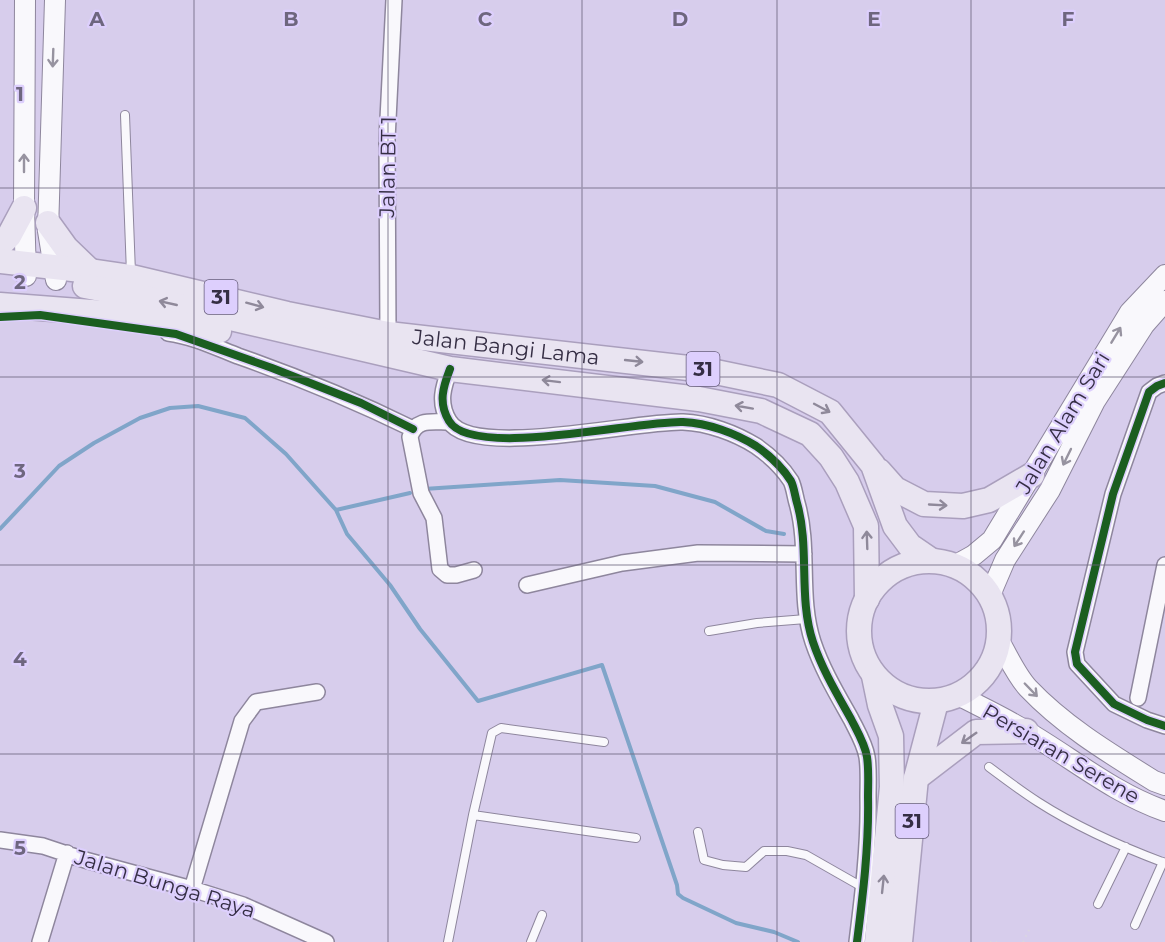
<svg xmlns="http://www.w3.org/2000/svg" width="1165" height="942" viewBox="0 0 1165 942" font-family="Montserrat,sans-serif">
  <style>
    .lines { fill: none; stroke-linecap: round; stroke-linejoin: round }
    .stream { stroke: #80a5c9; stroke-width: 4 }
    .service-casing { stroke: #8e869d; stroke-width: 10 }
    .minor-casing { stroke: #8e869d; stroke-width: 18 }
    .tertiary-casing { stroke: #8e869d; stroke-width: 22 }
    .primary-casing { stroke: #aa9fbd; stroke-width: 27 }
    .path { stroke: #dad6e0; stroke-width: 2; stroke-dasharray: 1.5 4.5; stroke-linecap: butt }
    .service { stroke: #f9f8fc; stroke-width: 8 }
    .minor { stroke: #f9f8fc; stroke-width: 15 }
    .tertiary { stroke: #f9f8fc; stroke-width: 20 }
    .primary { stroke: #e9e4f1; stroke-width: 24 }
    .cycleway-casing { stroke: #ddcffd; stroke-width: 11 }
    .cycleway { stroke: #1b5e20; stroke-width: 8 }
    .oneway { stroke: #9793a0 }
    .oneway2 { stroke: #8f899a }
    .grid { fill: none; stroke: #6e667f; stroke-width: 1.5; stroke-opacity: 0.55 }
    .labels { text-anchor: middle; stroke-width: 4.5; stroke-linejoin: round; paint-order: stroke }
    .shield { fill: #ddcffd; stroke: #675e7c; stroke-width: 1.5 }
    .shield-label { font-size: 20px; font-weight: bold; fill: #352e44 }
    .street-label { font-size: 21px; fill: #352e44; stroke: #ddcffd }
    .grid-label { font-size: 20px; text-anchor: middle; font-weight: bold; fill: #6e667f; stroke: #ddcffd; stroke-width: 4.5; stroke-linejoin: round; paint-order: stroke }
  </style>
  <rect width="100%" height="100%" fill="#d7cdec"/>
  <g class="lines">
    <path class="stream" d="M 424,489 L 560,480 L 655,486 L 715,502 L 766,531 L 784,534
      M 336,510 L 410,493
      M 0,529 L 59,466 L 94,443 L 140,418 L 170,408 L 198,406 L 245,418 L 286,454 L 336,510 L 347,534 L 390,585 L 420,629 L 478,701 L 602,665 L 677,885 L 678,894 L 683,898 L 736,923 L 774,932 L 798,942"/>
    <defs>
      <path id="service" d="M 125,115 L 131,273
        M 709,631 L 757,623 L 806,619
        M 989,767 C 1005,779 1021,791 1038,802 C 1077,827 1122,847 1165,863
        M 473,815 L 636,838
        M 698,832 L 704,860 L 723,865 L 746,867 L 764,851 L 787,851 L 806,855 L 864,888
        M 1098,904 L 1126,847
        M 1135,925 L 1163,862
        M 448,942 L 473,815 L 492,733 L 501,728 L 604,742
        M 531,942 L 542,915"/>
      <path id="minor" d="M 168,333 C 192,336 215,347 238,356 C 298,377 356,401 413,429
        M 388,334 L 387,139 L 394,0
        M 450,369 C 443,387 438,403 449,421 C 472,460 639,420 683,422 C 708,423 735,433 756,446 C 769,455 782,467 791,481 C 794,487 795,496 797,503 C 810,548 798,597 813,642 C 822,669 837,694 851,719 C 857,731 865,744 867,757 C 869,770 868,784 868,797 C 869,846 863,894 857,942
        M 1165,383 L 1157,386 L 1149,392 L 1113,494 L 1075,652 L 1077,664 L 1114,704 L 1147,720 L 1165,726
        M 449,422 C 432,422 416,418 410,437 L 421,493 L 434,518 L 440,569 L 447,575 L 456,575 L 474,570
        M 527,585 L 622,563 L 698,553 L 804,554
        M 1138,698 L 1165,565
        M 0,840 L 43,846 L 85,860 L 192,889 L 243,905 L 326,942
        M 192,889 L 242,721 L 256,702 L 317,692
        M 40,942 L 67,853"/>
      <path id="tertiary" d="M 25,0 L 24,208 L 26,276
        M 55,0 L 48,231 L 56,280
        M 956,565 L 974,555 L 992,540 L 1130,312 L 1165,275
        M 990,595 L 1005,560 L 1050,490 L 1095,401 L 1144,325 L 1165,301
        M 999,641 C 1008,656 1016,675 1028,688 C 1064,726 1109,753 1154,781 L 1165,785
        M 958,695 C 981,707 1003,717 1024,730 C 1071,757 1113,793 1165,811"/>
      <g id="primary">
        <path d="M 48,223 L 66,248 L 90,271"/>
        <path d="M 0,245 L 9,236 L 24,208"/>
        <path id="s1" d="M 0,261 L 90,271 L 131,277 L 287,314 L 388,334 L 706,370 L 778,385 L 830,412 L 873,465 L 895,526 L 910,546 L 929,559"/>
        <path d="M 85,286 L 132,295 L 450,369 L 699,399 L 761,411 L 810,434 L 831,457 L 847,482 L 866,526 L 867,599"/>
        <path d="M 0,305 L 131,315 L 219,331"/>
        <path d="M 879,471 L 895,489 L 924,504 L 963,506 L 989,500 L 1032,475"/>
        <circle cx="929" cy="631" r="70"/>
        <path d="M 874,676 L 880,705 L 891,736 L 892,787 L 877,942"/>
        <path d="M 916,778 L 976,732 L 1026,731"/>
        <path d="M 900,942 L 916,778 L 936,702"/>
      </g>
    </defs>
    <use href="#service" class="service-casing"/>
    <use href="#minor" class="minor-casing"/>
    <use href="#tertiary" class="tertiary-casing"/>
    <use href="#primary" class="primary-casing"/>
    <path class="path" d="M 990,942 L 997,942
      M 1023,942 L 1031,926"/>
    <use href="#service" class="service"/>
    <use href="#minor" class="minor"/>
    <use href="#tertiary" class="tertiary"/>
    <use href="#primary" class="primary"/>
    <defs>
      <path id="cycleway" d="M 0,317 L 40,315 L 176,334 L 272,368 L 361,403 L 413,429
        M 450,369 C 443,387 438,403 449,421 C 472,460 639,420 683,422 C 708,423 735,433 756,446 C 769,455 782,467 791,481 C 794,487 795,496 797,503 C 810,548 798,597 813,642 C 822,669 837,694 851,719 C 857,731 865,744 867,757 C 869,770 868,784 868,797 C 869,846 863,894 857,942
        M 1165,383 L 1157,386 L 1149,392 L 1113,494 L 1075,652 L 1077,664 L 1114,704 L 1147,720 L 1165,726"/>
    </defs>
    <use href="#cycleway" class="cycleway-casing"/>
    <use href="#cycleway" class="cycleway"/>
  </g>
  <defs><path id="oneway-shaft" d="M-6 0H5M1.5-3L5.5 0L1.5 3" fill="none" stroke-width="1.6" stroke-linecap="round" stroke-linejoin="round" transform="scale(1.5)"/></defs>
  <g class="oneway">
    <use href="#oneway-shaft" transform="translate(53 58) rotate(92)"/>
    <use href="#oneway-shaft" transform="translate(24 163) rotate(-90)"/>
    <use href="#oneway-shaft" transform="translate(1116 335) rotate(-59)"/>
    <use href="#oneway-shaft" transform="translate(1067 457) rotate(116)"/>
    <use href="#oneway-shaft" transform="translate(1019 539) rotate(123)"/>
    <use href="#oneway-shaft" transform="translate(1031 690) rotate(46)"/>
  </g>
  <g class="oneway2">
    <use href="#oneway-shaft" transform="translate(168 303) rotate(-167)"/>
    <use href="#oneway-shaft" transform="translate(255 305) rotate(15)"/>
    <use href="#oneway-shaft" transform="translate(634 361) rotate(6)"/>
    <use href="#oneway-shaft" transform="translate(551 381) rotate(-173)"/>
    <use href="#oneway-shaft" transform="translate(744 407) rotate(-170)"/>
    <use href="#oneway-shaft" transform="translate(822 408) rotate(28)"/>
    <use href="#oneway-shaft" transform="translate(938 505) rotate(3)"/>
    <use href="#oneway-shaft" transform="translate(867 540) rotate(-92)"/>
    <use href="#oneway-shaft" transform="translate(969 738) rotate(145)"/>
    <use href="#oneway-shaft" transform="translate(883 884) rotate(-84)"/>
  </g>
  <path class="grid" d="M 194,0 L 194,942M 388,0 L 388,942M 582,0 L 582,942M 777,0 L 777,942M 971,0 L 971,942M 0,188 L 1165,188M 0,377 L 1165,377M 0,565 L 1165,565M 0,754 L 1165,754"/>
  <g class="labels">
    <g class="shield">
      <rect x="204.5" y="280" width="33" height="34" rx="4.5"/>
      <rect x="686.5" y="352" width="33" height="34" rx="4.5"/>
      <rect x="895.5" y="804" width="33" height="34" rx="4.5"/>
    </g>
    <g class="shield-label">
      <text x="221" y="304">31</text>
      <text x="703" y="376">31</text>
      <text x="912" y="828">31</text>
    </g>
    <g class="street-label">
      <text transform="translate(388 167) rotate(-89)" y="7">Jalan BT 1</text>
      <text dy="7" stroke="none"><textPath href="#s1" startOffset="514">Jalan Bangi Lama</textPath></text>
      <text transform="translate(1063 423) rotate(-59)" y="7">Jalan Alam Sari</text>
      <text transform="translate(1061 754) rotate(30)" y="7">Persiaran Serene</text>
      <text transform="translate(165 884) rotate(17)" y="7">Jalan Bunga Raya</text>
    </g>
  </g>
  <g class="grid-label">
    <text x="97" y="26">A</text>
    <text x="291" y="26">B</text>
    <text x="485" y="26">C</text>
    <text x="680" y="26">D</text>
    <text x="874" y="26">E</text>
    <text x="1068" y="26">F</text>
    <text x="20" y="101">1</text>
    <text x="20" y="289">2</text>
    <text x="20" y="478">3</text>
    <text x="20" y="666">4</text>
    <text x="20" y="855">5</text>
  </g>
</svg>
